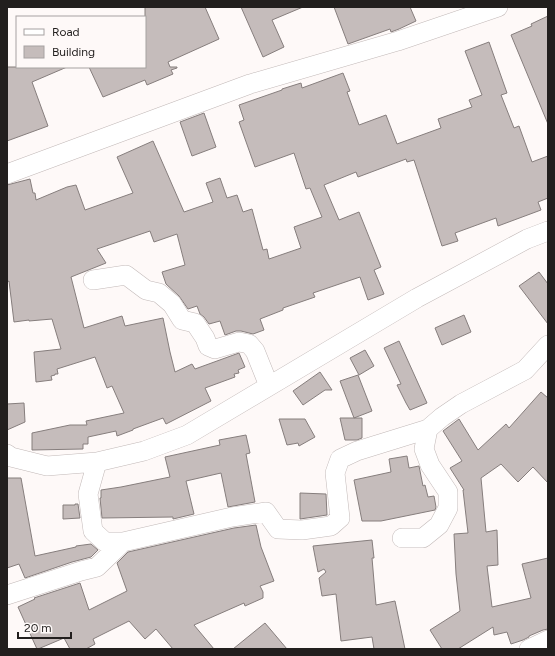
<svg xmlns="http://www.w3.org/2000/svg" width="555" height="656" viewBox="0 0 555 656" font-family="Figtree,sans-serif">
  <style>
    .building { fill: #c5bcbb; stroke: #867e7d }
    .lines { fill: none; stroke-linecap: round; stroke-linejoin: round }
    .street-casing { stroke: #c2b9b8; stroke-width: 20 }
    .street { stroke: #fff; stroke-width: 19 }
  </style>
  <rect width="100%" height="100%" fill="#fef9f8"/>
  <path class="building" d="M 145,7 L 205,7 L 219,39 L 168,62 L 170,67 L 177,67 L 177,68 L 171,70 L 173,74 L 147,85 L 145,80 L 103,97 L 89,67 L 145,67 Z
    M 241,7 L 303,7 L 272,20 L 284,47 L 263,57 Z
    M 334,7 L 410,7 L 416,21 L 399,29 L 391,32 L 390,29 L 348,44 Z
    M 548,16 L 548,124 L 511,35 L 532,26 L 531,24 Z
    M 489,42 L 507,93 L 501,95 L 514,128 L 519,126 L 532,162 L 548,156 L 548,198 L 538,202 L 541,210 L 498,226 L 496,218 L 455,233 L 458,241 L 442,246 L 414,160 L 407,162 L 406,159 L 358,177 L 356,172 L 324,185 L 339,220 L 359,212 L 381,267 L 374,270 L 384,294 L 368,300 L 360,277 L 313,293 L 315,297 L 283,308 L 283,310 L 260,319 L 264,330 L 253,334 L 241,331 L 236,331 L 225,335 L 220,321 L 209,324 L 204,317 L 200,314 L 197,306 L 188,309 L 179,296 L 166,284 L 162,272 L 185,265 L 177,234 L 154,242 L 150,231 L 97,249 L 106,263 L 71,277 L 84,328 L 122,316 L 125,326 L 163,318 L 170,352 L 175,372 L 192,364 L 195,369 L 239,353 L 245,367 L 238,370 L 239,373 L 234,374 L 235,377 L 205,388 L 211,401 L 166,424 L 163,418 L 133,429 L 133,430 L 117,436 L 116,431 L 88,437 L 88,444 L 83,444 L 83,449 L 32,450 L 32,433 L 70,425 L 87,425 L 86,421 L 124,413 L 112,386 L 107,388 L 95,357 L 57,369 L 58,374 L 55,374 L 55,375 L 51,376 L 52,380 L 36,382 L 34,352 L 61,349 L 52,319 L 29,321 L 29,320 L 14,322 L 9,281 L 7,282 L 7,185 L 30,179 L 33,193 L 35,193 L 36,200 L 67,187 L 76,185 L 85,210 L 133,193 L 117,157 L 153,141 L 184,212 L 213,202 L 206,183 L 220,178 L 227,198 L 237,195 L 243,212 L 252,209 L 263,250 L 267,249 L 269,259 L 301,248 L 294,227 L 322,217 L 310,188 L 306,189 L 294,153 L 255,167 L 239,122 L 244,120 L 239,105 L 282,90 L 282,89 L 301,83 L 302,88 L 343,73 L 350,91 L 347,92 L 359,125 L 386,115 L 397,144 L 441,128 L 438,119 L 472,107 L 469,100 L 482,95 L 465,51 Z
    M 7,67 L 67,67 L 32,82 L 48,126 L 7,141 Z
    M 204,113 L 216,147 L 192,156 L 180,122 Z
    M 539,272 L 548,284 L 548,324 L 519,286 Z
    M 464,315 L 471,332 L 442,345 L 435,328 Z
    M 399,341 L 427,403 L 410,410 L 406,403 L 397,385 L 401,384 L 384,348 Z
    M 365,350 L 374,366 L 359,375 L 350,358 Z
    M 320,372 L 332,390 L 325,390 L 303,405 L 293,391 Z
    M 358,375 L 372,411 L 354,418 L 340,381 Z
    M 541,392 L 548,398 L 548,483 L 533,467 L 518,482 L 501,464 L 481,478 L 486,532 L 497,530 L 498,565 L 487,566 L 492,607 L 531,598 L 522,564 L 548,558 L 548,629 L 543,630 L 529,636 L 529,637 L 523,640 L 511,644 L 507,632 L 494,635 L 493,627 L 458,649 L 442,649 L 430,630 L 460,611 L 456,574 L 454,534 L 468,533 L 463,490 L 464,490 L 450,468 L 462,461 L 443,431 L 459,419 L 478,450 L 506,424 L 509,428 Z
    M 24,403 L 25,422 L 7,430 L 7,404 Z
    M 340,418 L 362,418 L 362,438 L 357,440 L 345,440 Z
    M 279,419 L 305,419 L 315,437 L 299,446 L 298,443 L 287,445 Z
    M 246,435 L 250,453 L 246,454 L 255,502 L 228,507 L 221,473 L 186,481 L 194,514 L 173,519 L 173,517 L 102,518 L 100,498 L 101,498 L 101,490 L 121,487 L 170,477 L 165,457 L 220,445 L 219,440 Z
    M 407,456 L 409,468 L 419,466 L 423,486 L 425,485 L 428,497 L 434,496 L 436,507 L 435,510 L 381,521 L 362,521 L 354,480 L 391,472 L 389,459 Z
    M 7,478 L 21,478 L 35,556 L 76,547 L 76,546 L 91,544 L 98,550 L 91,557 L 72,562 L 25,578 L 19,564 L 7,568 Z
    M 300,493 L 326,494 L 327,515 L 300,519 Z
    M 75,504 L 78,504 L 80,518 L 63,519 L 63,505 L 75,505 Z
    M 256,525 L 261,547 L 274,581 L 260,586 L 263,592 L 263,598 L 245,606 L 244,603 L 194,625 L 214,649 L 173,649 L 156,629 L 145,639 L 129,621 L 93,639 L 95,644 L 86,649 L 70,649 L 64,638 L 38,649 L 37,649 L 18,607 L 35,599 L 34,598 L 80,583 L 89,610 L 127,591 L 117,563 L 128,552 L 234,528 Z
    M 372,540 L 374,558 L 372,558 L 376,605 L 395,601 L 405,649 L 374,649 L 372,637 L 341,641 L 336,594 L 322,596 L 319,578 L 326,572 L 324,569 L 318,572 L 313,546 Z
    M 265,623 L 287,649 L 233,649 Z"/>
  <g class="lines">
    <defs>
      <path id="street" d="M 7,174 L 250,84 L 398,41 L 498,7
        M 93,280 L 126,275 L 146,290 L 159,293 L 172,304 L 182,320 L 195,323 L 205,338 L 208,346 L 215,349 L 239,342 L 249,344 L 255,351 L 269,386
        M 7,454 L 11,457 L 47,466 L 97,462 L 144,451 L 187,435 L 417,298 L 527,239 L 548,231
        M 97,462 L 88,494 L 93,531 L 105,542 L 123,542 L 232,517 L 266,512 L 278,529 L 302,530 L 331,526 L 340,518 L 335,473 L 340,459 L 357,451 L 428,429 L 442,417 L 461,404 L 525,370 L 548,345
        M 402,538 L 423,538 L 439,525 L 448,508 L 448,492 L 430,465 L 424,449 L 428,429
        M 7,595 L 81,571 L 97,567 L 123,542
        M 529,649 L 548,640"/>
    </defs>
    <use href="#street" class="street-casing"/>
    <use href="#street" class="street"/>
  </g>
  <rect width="555" height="656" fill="none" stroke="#221f1e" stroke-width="16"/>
  <rect x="16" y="16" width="130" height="52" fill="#fef9f8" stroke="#a6a2a1"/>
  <rect x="24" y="29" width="20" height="6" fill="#ffffff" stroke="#a6a2a1"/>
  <text x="52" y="36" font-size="12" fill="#221f1e">Road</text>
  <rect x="24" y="46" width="20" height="12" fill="#c5bcbb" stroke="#a6a2a1"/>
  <text x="52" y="56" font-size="12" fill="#221f1e">Building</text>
  <path d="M18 632v6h53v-6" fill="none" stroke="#221f1e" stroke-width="2"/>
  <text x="24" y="632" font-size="12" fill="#221f1e" stroke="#fef9f8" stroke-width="3" paint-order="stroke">20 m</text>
</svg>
